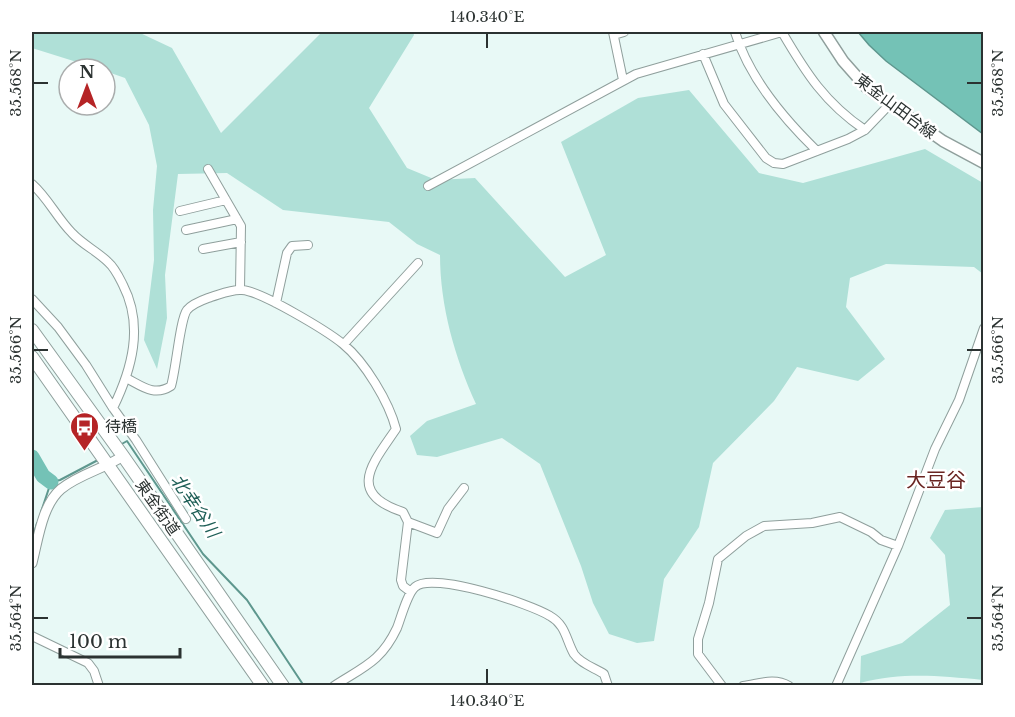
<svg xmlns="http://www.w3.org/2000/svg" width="1015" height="717" viewBox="0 0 1015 717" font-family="'Libre Baskerville','Noto Sans JP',serif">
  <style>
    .green { fill: #afe0d7 }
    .water { fill: #74c2b6; stroke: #5e978e; stroke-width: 1.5 }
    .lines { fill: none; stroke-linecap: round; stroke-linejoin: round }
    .stream { stroke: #5e978e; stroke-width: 2 }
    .river { stroke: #74c2b6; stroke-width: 15 }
    .minor-casing { stroke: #8f9f9c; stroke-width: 10 }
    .tertiary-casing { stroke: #8f9f9c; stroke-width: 11 }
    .secondary-casing { stroke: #8f9f9c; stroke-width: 13 }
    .trunk-casing { stroke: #8f9f9c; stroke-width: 14 }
    .minor { stroke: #fff; stroke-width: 8 }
    .tertiary { stroke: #fff; stroke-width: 9 }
    .secondary { stroke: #fff; stroke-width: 10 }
    .trunk { stroke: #fff; stroke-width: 12 }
    .ticks { fill: none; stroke: #2b3231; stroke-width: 2 }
    .labels { text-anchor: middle; stroke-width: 5; stroke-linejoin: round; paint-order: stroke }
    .street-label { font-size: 16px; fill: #2b3231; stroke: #fff }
    .poi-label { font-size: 16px; fill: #2b3231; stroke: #fff; text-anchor: start }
    .water-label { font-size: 18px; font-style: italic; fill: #1f5f57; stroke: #fff }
    .quarter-label { font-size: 20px; fill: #692421; stroke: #fff }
    .neatline { fill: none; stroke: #2b3231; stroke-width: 2 }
    .ticks-label { font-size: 15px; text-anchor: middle; fill: #2b3231 }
  </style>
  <rect width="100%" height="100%" fill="#e8f9f6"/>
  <path class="green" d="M 32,32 L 138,32 L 172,48 L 221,133 L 322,32 L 413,32 L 414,35 L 369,108 L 407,168 L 436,180 L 475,178 L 565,277 L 606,255 L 561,142 L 638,98 L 689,90 L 759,173 L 803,183 L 925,149 L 983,183 L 983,274 L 974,267 L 886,264 L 850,278 L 846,307 L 885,359 L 858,381 L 797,367 L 774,401 L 713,463 L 699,527 L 664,579 L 654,641 L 637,643 L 609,634 L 593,603 L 581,566 L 540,464 L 502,438 L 437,457 L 417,455 L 410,436 L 427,421 L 476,404 C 455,358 440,306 440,255 L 417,244 L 389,222 L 283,210 L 227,173 L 178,174 L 165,275 L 167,318 L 157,369 L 144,340 L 154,260 L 153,210 L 157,166 L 149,125 L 125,78 L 105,71 L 105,69 L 99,69 L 32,48 Z
    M 983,507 L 983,680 C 938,676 904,672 860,683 L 861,656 L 902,643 L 950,605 L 945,555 L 930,538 L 945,510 Z"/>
  <path class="water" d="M 858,32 L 983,32 L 983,134 L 886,61 L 869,45 Z"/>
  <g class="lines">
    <path class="stream" d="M 120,445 L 127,441 L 203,554 L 247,600 L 304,686
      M 41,512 L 51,482 L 60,480 L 98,460
      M 32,540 L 37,523"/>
    <path class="river" d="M 32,457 L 43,476 L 51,482"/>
    <defs>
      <path id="minor" d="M 613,32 L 623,80
        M 735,32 C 749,78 783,118 817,151
        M 614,35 L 624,32
        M 703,54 L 724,104 L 766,158 L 774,163 L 783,164 L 848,139 L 865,130 L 889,105
        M 208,169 L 241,226 L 240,289
        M 32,184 C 48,198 57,218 72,233 C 83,245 97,251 108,262 C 115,268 119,277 123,285 C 144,326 132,369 113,408
        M 428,186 L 636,74 L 782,32 C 806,73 825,103 865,130
        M 180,211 L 226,200
        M 186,230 L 237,219
        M 203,249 L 241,242
        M 32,299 L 58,327 L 86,365 L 113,408 L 136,440 L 186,519
        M 276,303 L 287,253 L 292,246 L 308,245
        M 344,344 L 418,263
        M 126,378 C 142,386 154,397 171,386 C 176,370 180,319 187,310 C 193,303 203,300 211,297 C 221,294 232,289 242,290 C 261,291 327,331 343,344 C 365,362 389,402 396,429 C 373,463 345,493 403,512 L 408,522 L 401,580 L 403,586 L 411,592
        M 408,522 L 437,533 L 448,509 L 464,488
        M 32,636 L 88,663 L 94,671 L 99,686
        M 334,686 C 363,667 381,662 397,628 C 401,618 407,594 415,587 C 432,571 531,604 550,616 C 566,625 566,640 574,654 C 581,664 595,668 604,674 L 608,686
        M 722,686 L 698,654 L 698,639 L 709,603 L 718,559 L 746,536 L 764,526 L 812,523 L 840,517 L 871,532 L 881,540 L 898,546
        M 743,686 C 759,684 774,677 789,686
        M 836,686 L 898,546 L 935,449 L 959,400 L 984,328"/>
      <path id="tertiary" d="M 32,563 C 38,540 42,505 61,489 C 79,474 104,469 123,456"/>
      <path id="secondary" d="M 824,32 L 843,61 L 866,87 L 943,141 L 984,163"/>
      <path id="trunk" d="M 32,330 L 123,456 L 283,686
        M 32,357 L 263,686"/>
    </defs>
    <use href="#minor" class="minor-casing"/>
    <use href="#tertiary" class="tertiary-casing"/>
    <use href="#secondary" class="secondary-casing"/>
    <use href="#trunk" class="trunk-casing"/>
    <use href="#minor" class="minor"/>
    <use href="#tertiary" class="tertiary"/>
    <use href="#secondary" class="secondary"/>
    <use href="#trunk" class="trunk"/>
  </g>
  <path class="ticks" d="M 487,33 L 487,48M 33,83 L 48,83M 967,83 L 982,83M 33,350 L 48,350M 967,350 L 982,350M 33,618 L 48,618M 967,618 L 982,618M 487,669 L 487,684"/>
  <defs>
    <symbol id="bus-pin" viewBox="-11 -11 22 30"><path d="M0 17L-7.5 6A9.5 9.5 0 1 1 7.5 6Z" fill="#b52426" stroke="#fff"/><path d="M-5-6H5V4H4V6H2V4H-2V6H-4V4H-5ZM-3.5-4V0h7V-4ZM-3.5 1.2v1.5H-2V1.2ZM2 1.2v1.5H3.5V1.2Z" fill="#fff"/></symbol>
  </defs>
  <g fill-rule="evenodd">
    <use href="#bus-pin" x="68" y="410" width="33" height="45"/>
  </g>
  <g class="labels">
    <g class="street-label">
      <text transform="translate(896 106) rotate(37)" y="6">東金山田台線</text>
      <text transform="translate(158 507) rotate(55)" y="6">東金街道</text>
    </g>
    <g class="poi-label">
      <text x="105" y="432">待橋</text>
    </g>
    <g class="water-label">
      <text transform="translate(195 506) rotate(56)" y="6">北幸谷川</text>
    </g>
    <g class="quarter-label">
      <text x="936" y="487">大豆谷</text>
    </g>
  </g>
  <rect width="1015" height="717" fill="none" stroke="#ffffff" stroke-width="66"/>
  <g transform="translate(87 87)"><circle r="28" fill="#ffffff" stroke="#aaadad" stroke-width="1.5"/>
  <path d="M0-4.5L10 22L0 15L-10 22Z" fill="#b52426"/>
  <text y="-9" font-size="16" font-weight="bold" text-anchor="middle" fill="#2b3231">N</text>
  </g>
  <path d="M60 648v9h120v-9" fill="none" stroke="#2b3231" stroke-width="3"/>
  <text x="69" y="648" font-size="18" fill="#2b3231" stroke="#ffffff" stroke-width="4.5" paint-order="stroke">100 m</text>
  <rect x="33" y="33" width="949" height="651" class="neatline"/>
  <g class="ticks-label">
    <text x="487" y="22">140.340°E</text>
    <text transform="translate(16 83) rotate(-90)" y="5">35.568°N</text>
    <text transform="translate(998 83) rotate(-90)" y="5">35.568°N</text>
    <text transform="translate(16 350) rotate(-90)" y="5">35.566°N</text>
    <text transform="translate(998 350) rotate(-90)" y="5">35.566°N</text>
    <text transform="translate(16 618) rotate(-90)" y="5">35.564°N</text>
    <text transform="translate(998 618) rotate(-90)" y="5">35.564°N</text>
    <text x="487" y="706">140.340°E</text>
  </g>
</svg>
